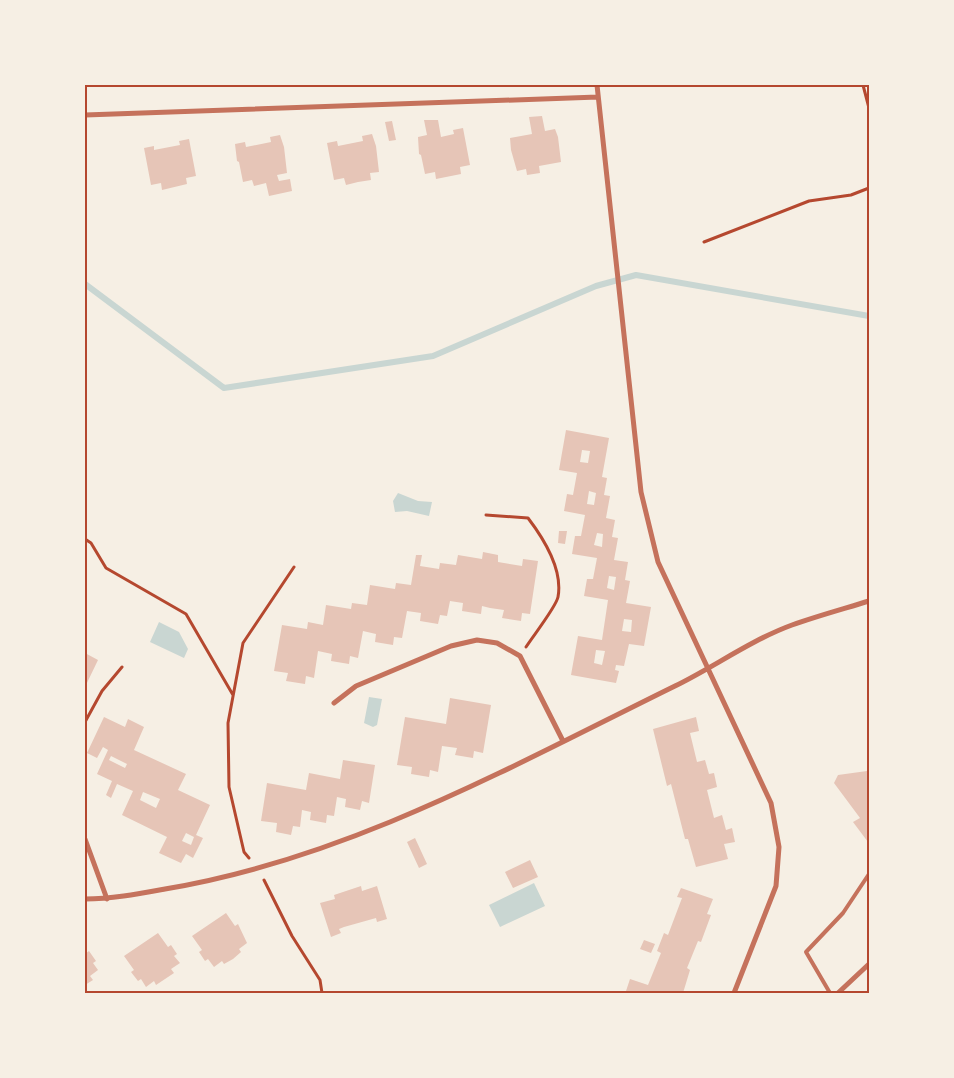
<svg xmlns="http://www.w3.org/2000/svg" width="954" height="1078" viewBox="0 0 954 1078" font-family="'Sofia Sans Condensed',sans-serif">
  <style>
    .water { fill: #c9d6d2 }
    .lines { fill: none; stroke-linecap: round; stroke-linejoin: round }
    .stream { stroke: #c9d6d2; stroke-width: 6 }
    .building { fill: #e6c5b7; fill-rule: evenodd }
    .path { stroke: #b5482f; stroke-width: 3 }
    .service { stroke: #c5725c; stroke-width: 4 }
    .minor { stroke: #c5725c; stroke-width: 5 }
    .neatline { fill: none; stroke: #b5482f; stroke-width: 2 }
  </style>
  <rect width="100%" height="100%" fill="#f6efe4"/>
  <path class="water" d="M 398,493 L 418,501 L 432,502 L 429,516 L 407,511 L 395,512 L 393,501 Z
    M 159,622 L 179,632 L 188,649 L 184,658 L 150,642 Z
    M 369,697 L 382,699 L 377,725 L 373,727 L 364,723 Z
    M 534,883 L 545,906 L 500,927 L 489,905 Z"/>
  <g class="lines">
    <path class="stream" d="M 85,284 L 224,388 L 433,356 L 596,286 L 636,275 L 869,316"/>
  </g>
  <path class="building" d="M 542,116 L 545,131 L 555,129 L 558,137 L 561,162 L 539,166 L 540,173 L 527,175 L 526,169 L 517,171 L 511,150 L 510,138 L 532,134 L 529,117 Z
    M 424,120 L 438,120 L 441,137 L 454,134 L 453,130 L 463,128 L 470,165 L 460,167 L 461,174 L 436,179 L 435,172 L 425,174 L 421,155 L 419,154 L 418,137 L 427,135 Z
    M 392,121 L 396,140 L 389,141 L 385,122 Z
    M 372,134 L 376,146 L 379,172 L 370,173 L 371,180 L 358,182 L 346,185 L 344,178 L 334,180 L 327,143 L 337,141 L 338,146 L 363,141 L 362,136 Z
    M 280,135 L 284,147 L 287,173 L 277,175 L 279,181 L 290,179 L 292,191 L 269,196 L 266,183 L 254,186 L 252,180 L 243,182 L 239,162 L 237,161 L 235,144 L 245,142 L 246,147 L 271,142 L 270,137 Z
    M 189,139 L 196,176 L 186,178 L 187,184 L 162,190 L 161,183 L 151,185 L 144,148 L 154,146 L 154,150 L 180,145 L 179,141 Z
    M 566,430 L 609,438 L 602,477 L 607,478 L 604,495 L 610,496 L 606,518 L 615,520 L 612,537 L 618,538 L 614,560 L 628,562 L 625,580 L 630,581 L 626,603 L 651,607 L 644,646 L 629,644 L 624,666 L 616,665 L 615,670 L 619,671 L 616,683 L 571,675 L 578,636 L 602,640 L 608,600 L 584,596 L 587,579 L 593,579 L 597,558 L 572,554 L 575,536 L 581,536 L 585,515 L 564,511 L 567,494 L 573,495 L 577,473 L 559,470 ZM 582,450 L 590,451 L 588,463 L 580,462 ZM 589,491 L 596,493 L 594,505 L 587,504 ZM 597,533 L 603,534 L 602,547 L 594,545 ZM 609,576 L 616,577 L 614,590 L 607,588 ZM 624,619 L 632,620 L 631,632 L 622,631 ZM 596,650 L 605,651 L 602,665 L 594,663 Z
    M 559,531 L 567,531 L 565,544 L 558,543 Z
    M 483,552 L 498,555 L 498,562 L 522,566 L 523,559 L 538,561 L 530,614 L 522,613 L 521,621 L 502,618 L 504,610 L 490,608 L 482,606 L 481,614 L 462,611 L 463,603 L 450,601 L 447,616 L 440,615 L 438,624 L 420,621 L 421,613 L 407,611 L 402,638 L 394,637 L 393,645 L 375,642 L 376,634 L 363,631 L 358,658 L 350,656 L 349,664 L 331,661 L 332,654 L 318,651 L 314,678 L 306,676 L 305,684 L 286,681 L 288,673 L 274,671 L 282,625 L 307,629 L 308,622 L 323,625 L 326,605 L 351,609 L 352,603 L 367,605 L 370,585 L 395,589 L 396,583 L 411,585 L 416,555 L 422,555 L 420,566 L 439,569 L 440,563 L 456,565 L 458,555 L 482,559 Z
    M 85,653 L 98,660 L 85,687 Z
    M 450,698 L 491,705 L 483,753 L 474,751 L 473,758 L 455,755 L 457,748 L 442,746 L 438,772 L 430,770 L 429,777 L 411,774 L 412,767 L 397,765 L 405,717 L 446,724 Z
    M 104,717 L 125,727 L 128,719 L 144,727 L 134,750 L 186,774 L 178,790 L 210,805 L 196,835 L 203,838 L 193,858 L 186,854 L 181,863 L 159,853 L 167,837 L 122,815 L 133,791 L 117,784 L 111,798 L 106,795 L 112,781 L 97,774 L 108,750 L 103,747 L 97,758 L 87,753 ZM 111,756 L 127,764 L 125,768 L 109,760 ZM 143,792 L 160,799 L 156,808 L 140,800 ZM 186,833 L 194,837 L 191,845 L 182,841 Z
    M 696,717 L 699,731 L 690,733 L 697,762 L 705,760 L 709,774 L 714,773 L 717,787 L 707,790 L 714,818 L 722,815 L 726,830 L 732,828 L 735,842 L 724,844 L 728,859 L 696,867 L 688,839 L 685,839 L 671,784 L 667,786 L 653,729 Z
    M 343,760 L 375,765 L 369,803 L 362,801 L 360,810 L 345,807 L 346,799 L 337,797 L 334,816 L 327,815 L 326,823 L 310,820 L 311,812 L 302,810 L 300,827 L 293,826 L 291,835 L 276,832 L 277,823 L 261,821 L 267,783 L 306,790 L 309,773 L 340,779 Z
    M 869,767 L 869,841 L 868,842 L 853,822 L 860,818 L 834,783 L 838,775 L 867,771 Z
    M 415,838 L 427,864 L 419,868 L 407,842 Z
    M 530,860 L 538,877 L 513,888 L 505,872 Z
    M 361,886 L 362,891 L 377,886 L 387,919 L 377,922 L 376,918 L 344,927 L 339,929 L 341,933 L 331,937 L 320,903 L 335,899 L 334,895 Z
    M 681,888 L 713,899 L 707,914 L 711,915 L 701,942 L 698,941 L 687,968 L 690,970 L 683,993 L 631,993 L 626,991 L 630,979 L 648,985 L 661,953 L 657,951 L 664,933 L 668,935 L 682,898 L 677,897 Z
    M 226,913 L 235,926 L 238,924 L 247,943 L 239,949 L 241,952 L 233,959 L 224,964 L 222,961 L 214,967 L 208,959 L 205,961 L 199,952 L 202,950 L 192,936 Z
    M 158,933 L 168,947 L 171,945 L 177,954 L 174,956 L 180,963 L 171,969 L 174,973 L 156,985 L 154,981 L 146,987 L 141,979 L 138,981 L 131,972 L 134,970 L 124,956 Z
    M 644,940 L 655,944 L 651,953 L 640,949 Z
    M 89,951 L 96,961 L 93,963 L 98,970 L 90,976 L 93,980 L 85,985 L 85,954 Z"/>
  <g class="lines">
    <path class="path" d="M 863,85 L 869,108
      M 704,242 L 809,201 L 851,195 L 869,188
      M 486,515 L 528,518 C 544,539 563,570 558,597 C 556,607 533,636 526,647
      M 85,539 L 91,543 L 106,568 L 186,614 L 233,695
      M 85,722 L 102,691 L 122,667
      M 249,858 L 244,852 L 229,787 L 228,723 L 243,643 L 294,567
      M 264,880 L 292,936 L 320,980 L 322,993"/>
    <path class="service" d="M 830,993 L 806,952 L 843,913 L 869,874"/>
    <path class="minor" d="M 597,85 L 641,492 L 658,562 L 771,803 L 779,847 L 776,886 L 734,993
      M 85,115 L 598,97
      M 334,703 L 356,686 L 451,646 L 477,640 L 497,643 L 520,656 L 563,741
      M 85,839 L 107,899
      M 85,899 C 112,899 138,894 165,889 C 347,859 512,766 675,686 C 714,667 751,640 792,625 C 817,616 843,609 869,601
      M 838,993 L 869,964"/>
  </g>
  <rect width="954" height="1078" fill="none" stroke="#f6efe4" stroke-width="172"/>
  <rect x="86" y="86" width="782" height="906" class="neatline"/>
</svg>
